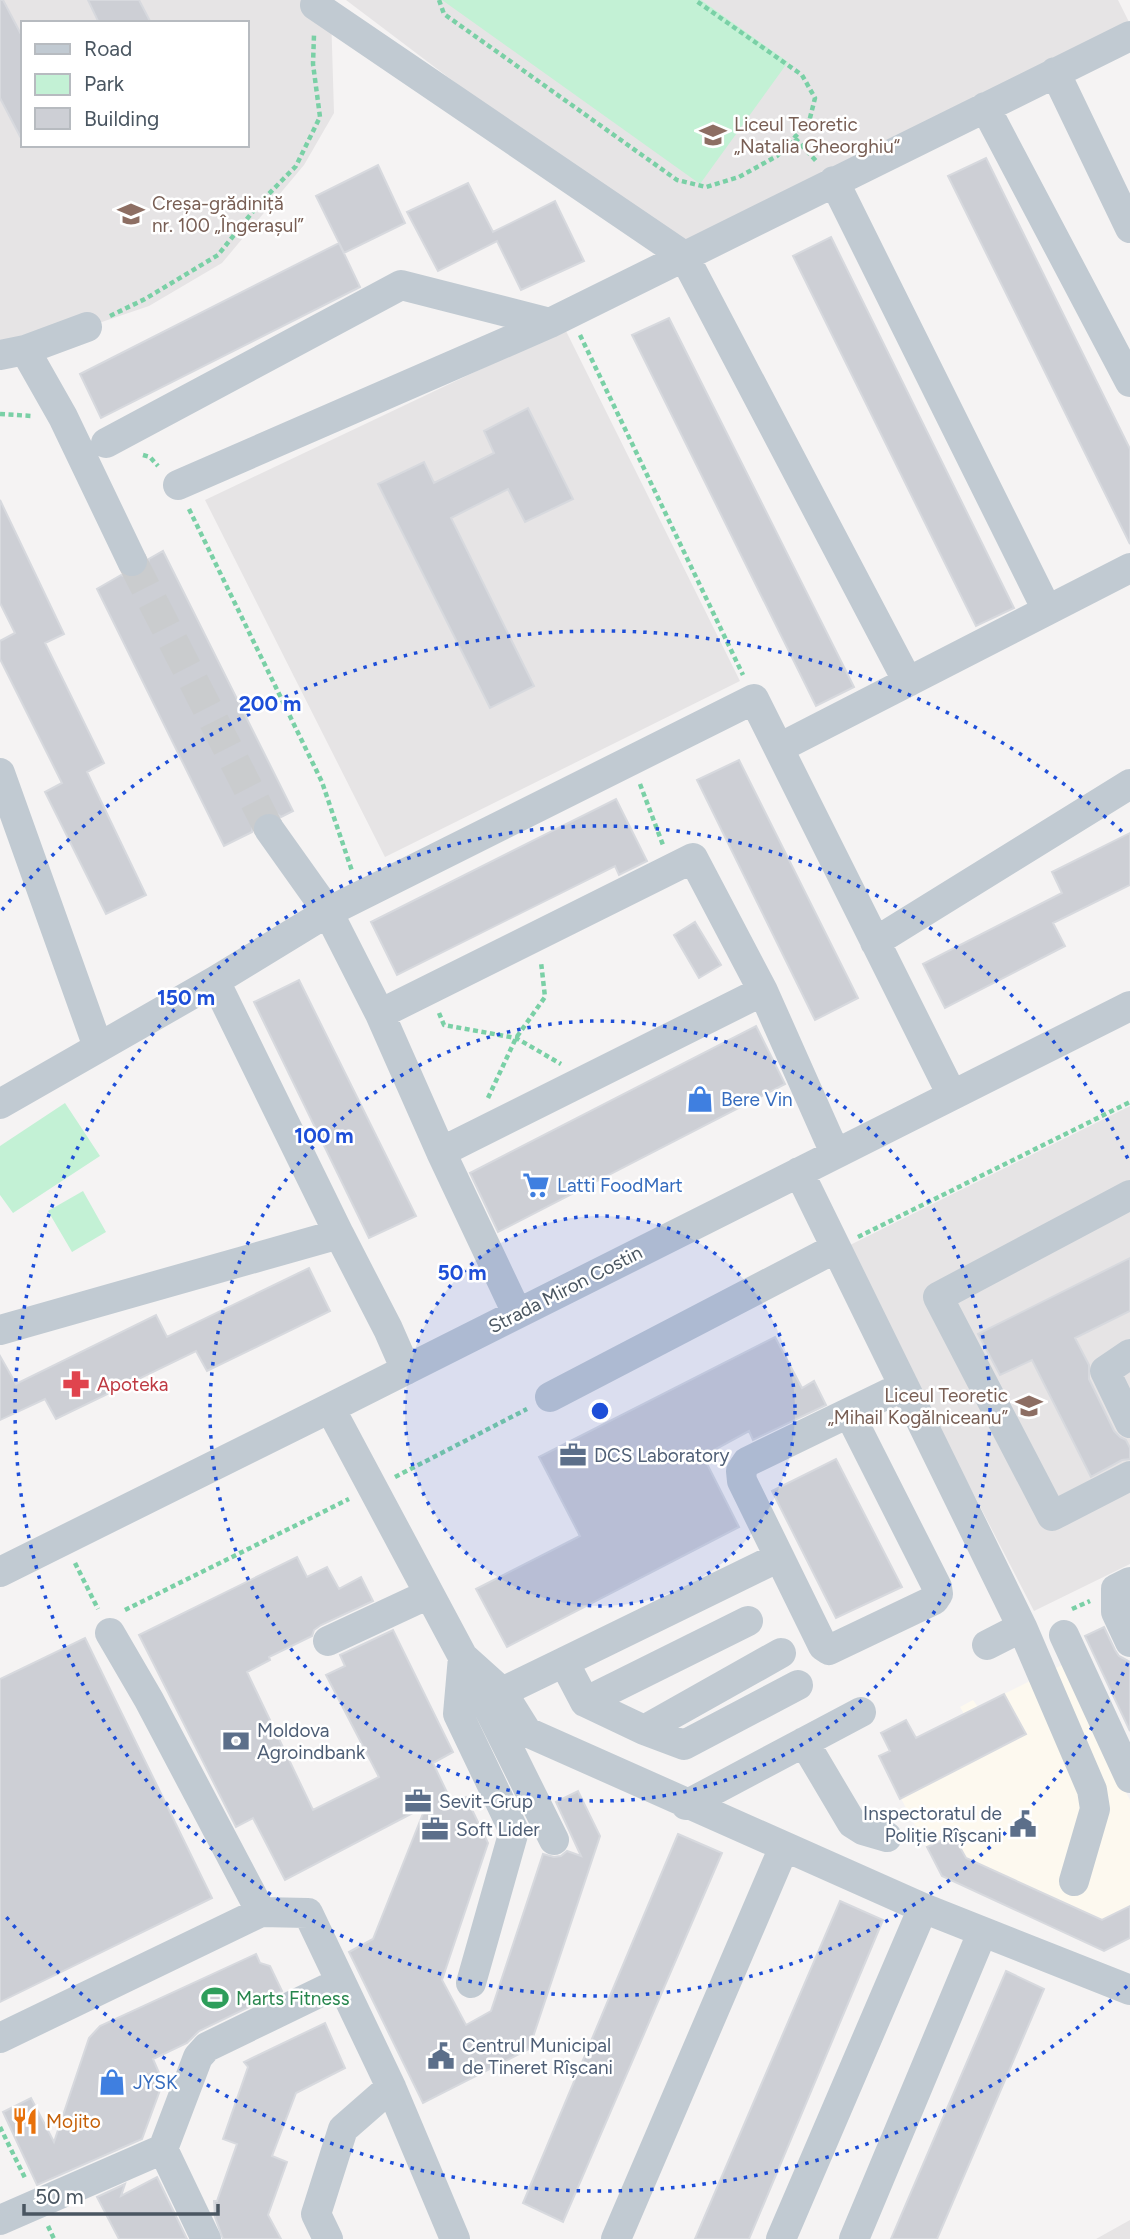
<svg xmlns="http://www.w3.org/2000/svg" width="1130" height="2239" viewBox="0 0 1130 2239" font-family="Figtree,sans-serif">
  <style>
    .commercial { fill: #fdf9ef }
    .education { fill: #e6e4e5; fill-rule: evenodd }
    .green { fill: #c3f1d5 }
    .building { fill: #cdcfd5; stroke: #d7d9de; stroke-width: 2 }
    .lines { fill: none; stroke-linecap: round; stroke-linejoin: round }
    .minor-tunnel { stroke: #caccce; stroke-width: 30; stroke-dasharray: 30 15; stroke-linecap: butt }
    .path { stroke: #7ad0a6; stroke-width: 4.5; stroke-dasharray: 5 3.5; stroke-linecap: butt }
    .minor { stroke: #c1cad2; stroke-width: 30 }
    .ring { fill: none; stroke: #1d4ed8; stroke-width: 3.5; stroke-dasharray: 3.5 7 }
    .labels { text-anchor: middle; stroke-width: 5; stroke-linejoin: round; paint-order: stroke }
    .education-label { font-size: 19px; fill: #785e54; stroke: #fff; text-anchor: start }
    .shop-label { font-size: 19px; fill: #366cbe; stroke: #fff; text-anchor: start }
    .street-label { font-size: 19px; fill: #4a5661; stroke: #fff }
    .health-label { font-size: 19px; fill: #be3a42; stroke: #fff; text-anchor: start }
    .service-label { font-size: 19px; fill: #4e5e75; stroke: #fff; text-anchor: start }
    .leisure-label { font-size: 19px; fill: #27864d; stroke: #fff; text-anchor: start }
    .food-label { font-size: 19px; fill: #c56008; stroke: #fff; text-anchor: start }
    .centre { fill: #1d4ed8; stroke: #fff; stroke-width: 3.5 }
    .ring-label { font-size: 21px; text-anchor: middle; font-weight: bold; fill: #1d4ed8; stroke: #fff; stroke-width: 5; stroke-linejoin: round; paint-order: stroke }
  </style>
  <rect width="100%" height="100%" fill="#f5f3f3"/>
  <path class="commercial" d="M 1062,1665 L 1130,1800 L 1130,1938 L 1104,1951 L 942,1876 L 879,1757 L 890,1750 L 881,1733 L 906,1720 L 916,1738 L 964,1714 L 960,1707 L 973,1700 L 978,1707 Z"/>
  <path class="education" d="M 0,0 L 313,0 L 331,13 L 334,113 L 304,165 L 222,263 L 149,306 L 87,327 L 0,347 ZM 23,23 L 247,23 L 247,145 L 23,145 Z
    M 346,0 L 1118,0 L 1130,24 L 673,247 Z
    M 565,329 L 740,681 L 385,857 L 205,500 Z
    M 1130,1106 L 1130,1564 L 1034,1611 L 846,1247 Z
    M 1130,2220 L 1130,2239 L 1096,2239 Z"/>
  <path class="green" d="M 442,0 L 701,0 L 788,62 L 700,184 Z
    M 65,1103 L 100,1156 L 13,1213 L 0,1195 L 0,1146 Z
    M 83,1191 L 106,1232 L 72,1252 L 48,1211 Z"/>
  <path class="building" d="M 0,0 L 3,0 L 23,38 L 23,142 L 0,98 Z
    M 88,0 L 139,0 L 151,23 L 99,23 Z
    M 986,158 L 1130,449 L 1130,544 L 948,176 Z
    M 378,165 L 405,223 L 344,253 L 316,196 Z
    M 468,183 L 493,232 L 555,201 L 584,261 L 521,290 L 497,241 L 438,271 L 407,212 Z
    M 831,237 L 1014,608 L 976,626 L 793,256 Z
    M 339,243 L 360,287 L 101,418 L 80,374 Z
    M 669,318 L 854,687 L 816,706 L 632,335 Z
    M 528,408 L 573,499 L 525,522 L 508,489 L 451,518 L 534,686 L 490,708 L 378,484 L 424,462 L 434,483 L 494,453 L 484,431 Z
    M 0,500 L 64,634 L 45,643 L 104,763 L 87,772 L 146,895 L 106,914 L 45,792 L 62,783 L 0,659 L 0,641 L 15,633 L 0,603 Z
    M 163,551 L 293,811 L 281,817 L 276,813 L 268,812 L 259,814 L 253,822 L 252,832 L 224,846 L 97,589 L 121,575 L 130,578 L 140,576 L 147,570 L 149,559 Z
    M 739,760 L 858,998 L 815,1020 L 697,780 Z
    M 616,799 L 647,861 L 619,875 L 615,866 L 397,975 L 371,922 Z
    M 1130,833 L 1130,885 L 1053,923 L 1065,946 L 945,1008 L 923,964 L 1062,893 L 1052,872 Z
    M 695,922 L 721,965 L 699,978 L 674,935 Z
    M 299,980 L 416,1216 L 369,1238 L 254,1002 Z
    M 756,1026 L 785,1084 L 498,1232 L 470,1173 Z
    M 1130,1258 L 1130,1311 L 1075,1338 L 1089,1365 L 1089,1379 L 1114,1431 L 1120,1437 L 1126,1440 L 1130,1448 L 1130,1459 L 1122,1460 L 1091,1477 L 1032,1360 L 1000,1375 L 978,1334 Z
    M 309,1268 L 330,1311 L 207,1371 L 196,1351 L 56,1419 L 45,1399 L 0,1420 L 0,1356 L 16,1384 L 156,1315 L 167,1337 Z
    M 775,1337 L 802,1388 L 814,1381 L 826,1405 L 753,1440 L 749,1431 L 703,1456 L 739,1527 L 507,1647 L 476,1589 L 580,1536 L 539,1457 Z
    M 836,1459 L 902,1587 L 836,1618 L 772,1491 Z
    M 297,1557 L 307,1577 L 327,1567 L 339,1589 L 361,1577 L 373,1601 L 321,1625 L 314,1630 L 312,1636 L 269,1657 L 270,1660 L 247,1672 L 313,1810 L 379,1777 L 326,1675 L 345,1666 L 340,1655 L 393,1630 L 453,1752 L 433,1763 L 452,1803 L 466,1797 L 488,1843 L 442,1980 L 466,2025 L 491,2011 L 543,1854 L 554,1857 L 561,1856 L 567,1851 L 581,1856 L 556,1802 L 578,1791 L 600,1836 L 529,2049 L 423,2103 L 349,1952 L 373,1939 L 426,1806 L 285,1880 L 253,1818 L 236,1827 L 139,1635 Z
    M 1104,1627 L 1115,1650 L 1119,1656 L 1130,1662 L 1130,1731 L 1085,1636 Z
    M 85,1638 L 212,1898 L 0,2002 L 0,1679 Z
    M 1004,1694 L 1026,1734 L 900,1799 L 879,1756 L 890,1751 L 881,1733 L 906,1720 L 916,1738 Z
    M 678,1834 L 722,1853 L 563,2222 L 523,2203 Z
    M 953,1835 L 966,1858 L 1102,1920 L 1130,1906 L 1130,1938 L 1104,1951 L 942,1876 L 927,1847 Z
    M 840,1901 L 883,1920 L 749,2239 L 695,2239 Z
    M 256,1954 L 260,1963 L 270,1966 L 282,1991 L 199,2031 L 187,2043 L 153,2059 L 163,2082 L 142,2139 L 37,2185 L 3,2112 L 31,2098 L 54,2142 L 89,2038 L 100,2026 Z
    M 1006,1971 L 1044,1989 L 937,2239 L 891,2239 Z
    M 325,2023 L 345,2068 L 296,2093 L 272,2156 L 287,2162 L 268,2215 L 281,2239 L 223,2239 L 215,2217 L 214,2201 L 217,2201 L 237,2144 L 223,2139 L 248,2067 L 244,2062 Z
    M 157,2177 L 187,2239 L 119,2239 L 97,2197 L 125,2184 L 121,2196 Z"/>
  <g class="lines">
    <path class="minor-tunnel" d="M 132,561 L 269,829"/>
    <path class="path" d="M 439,0 L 444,14 L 677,180 L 706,187 L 739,177 L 777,156 L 809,122 L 815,98 L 802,75 L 695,0
      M 795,138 L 818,163
      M 110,316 L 145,299 L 218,255 L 259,204 L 296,166 L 320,117 L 313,64 L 314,35
      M 580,335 L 743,675
      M 0,414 L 32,416
      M 143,455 L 150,457 L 158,466
      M 189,509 L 322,782 L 352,871
      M 640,784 L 663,845
      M 439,1013 L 444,1025 L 516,1038 L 561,1064
      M 488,1098 L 516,1038 L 545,997 L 541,962
      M 858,1237 L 1130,1102
      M 395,1477 L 527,1409
      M 75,1563 L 98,1609
      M 1072,1609 L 1090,1601
      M 125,1610 L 349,1499
      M 0,2127 L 26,2180
      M 48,2226 L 54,2239"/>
    <path class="minor" d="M 318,0 L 315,5 L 684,256 L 908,682
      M 1055,72 L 1130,228
      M 985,107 L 1130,382
      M 834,181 L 1047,610
      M 25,350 L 87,327
      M 0,355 L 25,350 L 63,417 L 132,561
      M 106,443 L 401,285 L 550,323
      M 178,485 L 550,323 L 1130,36
      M 779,748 L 1130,568
      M 0,773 L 98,1047
      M 269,829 L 328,912 L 380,1014 L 441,1152 L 517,1313
      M 875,942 L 1130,784
      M 215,981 L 339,1234
      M 380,1014 L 693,858 L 763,991 L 835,1153
      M 0,1104 L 215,981 L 328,912 L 754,699 L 952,1095
      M 441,1152 L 763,991
      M 799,1172 L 1022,1627 L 1092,1790 L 1095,1809 L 1074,1881
      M 1130,1195 L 938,1297 L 1052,1516 L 1130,1476
      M 0,1330 L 339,1234 L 388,1329 L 406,1370
      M 1130,1354 L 1105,1371 L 1130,1423
      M 550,1397 L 836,1248
      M 330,1408 L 463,1657 L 502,1692 L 527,1732 L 923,1908 L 781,2239
      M 849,1413 L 937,1587 L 938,1594 L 934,1600 L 829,1650 L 823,1646 L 742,1481 L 741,1471 L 747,1462 L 904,1386
      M 0,1572 L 330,1408 L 1130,1006
      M 1130,1582 L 1116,1589 L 1116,1612 L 1130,1642
      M 110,1633 L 149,1700 L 261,1912
      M 1064,1635 L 1130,1778
      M 328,1641 L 429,1594
      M 987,1645 L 1022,1627
      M 463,1657 L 458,1714 L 514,1831 L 471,1983
      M 564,1662 L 779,1557
      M 474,1679 L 554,1840
      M 502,1692 L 564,1662 L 585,1702 L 748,1621
      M 585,1702 L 644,1730 L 684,1745 L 798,1685
      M 644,1730 L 781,1653
      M 804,1742 L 852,1823 L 863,1830 L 887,1837
      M 686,1805 L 861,1712
      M 923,1908 L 1130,1990
      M 0,2038 L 261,1912 L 308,1913 L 391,2087 L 455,2239
      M 163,2149 L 206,2239
      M 0,2220 L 163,2149 L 198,2057 L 207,2047 L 341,1982
      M 328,2239 L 316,2214 L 343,2129 L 391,2087
      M 616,2239 L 784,1847
      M 854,2239 L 982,1933"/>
  </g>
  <circle cx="600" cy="1411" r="195" fill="#1d4ed8" fill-opacity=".12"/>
  <g class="ring">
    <circle cx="600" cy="1411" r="195"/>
    <circle cx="600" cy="1411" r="390"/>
    <path d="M1128 1663A585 585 0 1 1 1128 1159"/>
    <path d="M1127 1986A780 780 0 0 1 2 1912M2 910A780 780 0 0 1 1127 836"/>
  </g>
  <defs>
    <symbol id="school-bare" viewBox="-9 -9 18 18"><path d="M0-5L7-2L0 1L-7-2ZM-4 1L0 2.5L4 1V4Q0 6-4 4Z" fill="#8d6e63" stroke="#fff" stroke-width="2.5" paint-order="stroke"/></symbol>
    <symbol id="shop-bare" viewBox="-9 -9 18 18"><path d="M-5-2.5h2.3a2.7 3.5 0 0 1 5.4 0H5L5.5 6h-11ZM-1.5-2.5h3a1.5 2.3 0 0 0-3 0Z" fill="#3f7fe0" stroke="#fff" stroke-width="2.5" paint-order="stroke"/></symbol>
    <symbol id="supermarket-bare" viewBox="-9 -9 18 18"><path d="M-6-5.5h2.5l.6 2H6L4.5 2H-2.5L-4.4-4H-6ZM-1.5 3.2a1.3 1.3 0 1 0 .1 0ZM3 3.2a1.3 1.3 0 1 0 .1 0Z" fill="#3f7fe0" stroke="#fff" stroke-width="2.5" paint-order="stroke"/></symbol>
    <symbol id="pharmacy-bare" viewBox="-9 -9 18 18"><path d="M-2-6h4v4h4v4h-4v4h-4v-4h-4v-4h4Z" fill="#e0444e" stroke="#fff" stroke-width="2.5" paint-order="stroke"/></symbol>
    <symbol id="office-bare" viewBox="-9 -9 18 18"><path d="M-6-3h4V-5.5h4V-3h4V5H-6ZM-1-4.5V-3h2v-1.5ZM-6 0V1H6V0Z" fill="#5c6f8a" stroke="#fff" stroke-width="2.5" paint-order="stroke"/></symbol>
    <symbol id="bank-bare" viewBox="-9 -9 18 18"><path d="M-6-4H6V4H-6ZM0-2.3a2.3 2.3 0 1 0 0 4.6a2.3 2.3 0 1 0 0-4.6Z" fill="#5c6f8a" stroke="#fff" stroke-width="2.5" paint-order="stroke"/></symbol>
    <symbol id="civic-bare" viewBox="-9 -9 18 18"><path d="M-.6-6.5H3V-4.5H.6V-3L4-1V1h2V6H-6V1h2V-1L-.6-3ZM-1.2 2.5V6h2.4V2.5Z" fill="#5c6f8a" stroke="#fff" stroke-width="2.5" paint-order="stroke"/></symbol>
    <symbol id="stadium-bare" viewBox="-9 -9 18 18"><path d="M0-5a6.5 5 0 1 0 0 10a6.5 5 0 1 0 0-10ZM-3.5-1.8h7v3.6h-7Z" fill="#2e9e5b" stroke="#fff" stroke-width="2.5" paint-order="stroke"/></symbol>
    <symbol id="restaurant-bare" viewBox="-9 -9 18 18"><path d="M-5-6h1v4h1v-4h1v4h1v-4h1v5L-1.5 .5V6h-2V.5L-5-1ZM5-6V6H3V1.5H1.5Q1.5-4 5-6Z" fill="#e8710a" stroke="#fff" stroke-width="2.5" paint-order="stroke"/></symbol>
  </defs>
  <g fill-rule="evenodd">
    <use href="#school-bare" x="694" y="116" width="38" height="38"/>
    <use href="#school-bare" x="112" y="195" width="38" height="38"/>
    <use href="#shop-bare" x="681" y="1080" width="38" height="38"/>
    <use href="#supermarket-bare" x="517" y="1166" width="38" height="38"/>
    <use href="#pharmacy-bare" x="57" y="1365" width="38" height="38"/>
    <use href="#school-bare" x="1010" y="1387" width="38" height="38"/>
    <use href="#office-bare" x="554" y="1436" width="38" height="38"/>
    <use href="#bank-bare" x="217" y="1722" width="38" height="38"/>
    <use href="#office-bare" x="399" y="1782" width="38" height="38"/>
    <use href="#civic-bare" x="1004" y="1805" width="38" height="38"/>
    <use href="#office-bare" x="416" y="1810" width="38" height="38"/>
    <use href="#stadium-bare" x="196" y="1979" width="38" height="38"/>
    <use href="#civic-bare" x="422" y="2037" width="38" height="38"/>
    <use href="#shop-bare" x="93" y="2063" width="38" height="38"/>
    <use href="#restaurant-bare" x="6" y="2102" width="38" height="38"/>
  </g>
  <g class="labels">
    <g class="education-label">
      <text x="734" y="131">Liceul Teoretic<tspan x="734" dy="22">„Natalia Gheorghiu“</tspan></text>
      <text x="152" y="210">Creșa-grădiniță<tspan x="152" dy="22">nr. 100 „Îngerașul”</tspan></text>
      <text x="1008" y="1402" text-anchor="end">Liceul Teoretic<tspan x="1008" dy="22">„Mihail Kogălniceanu”</tspan></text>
    </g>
    <g class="shop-label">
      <text x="721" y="1106">Bere Vin</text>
      <text x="557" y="1192">Latti FoodMart</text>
      <text x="133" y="2089">JYSK</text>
    </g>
    <g class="street-label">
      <text transform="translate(565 1289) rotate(-27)" y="7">Strada Miron Costin</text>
    </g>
    <g class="health-label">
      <text x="97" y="1391">Apoteka</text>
    </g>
    <g class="service-label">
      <text x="594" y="1462">DCS Laboratory</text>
      <text x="257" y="1737">Moldova<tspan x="257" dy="22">Agroindbank</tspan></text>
      <text x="439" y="1808">Sevit-Grup</text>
      <text x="1002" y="1820" text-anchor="end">Inspectoratul de<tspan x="1002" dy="22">Poliție Rîșcani</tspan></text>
      <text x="456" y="1836">Soft Lider</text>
      <text x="462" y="2052">Centrul Municipal<tspan x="462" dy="22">de Tineret Rîșcani</tspan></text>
    </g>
    <g class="leisure-label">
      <text x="236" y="2005">Marts Fitness</text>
    </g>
    <g class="food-label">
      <text x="46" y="2128">Mojito</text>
    </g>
  </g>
  <circle cx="600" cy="1411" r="10" class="centre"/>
  <g class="ring-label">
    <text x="270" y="711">200 m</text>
    <text x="186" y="1005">150 m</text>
    <text x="324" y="1143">100 m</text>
    <text x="462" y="1280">50 m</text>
  </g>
  <rect x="21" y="21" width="228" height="126" fill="#ffffff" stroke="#b7bbc0" stroke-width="2"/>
  <rect x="35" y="44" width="35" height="10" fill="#c1cad2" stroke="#b7bbc0" stroke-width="2"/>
  <text x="84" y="56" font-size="21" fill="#4a5661">Road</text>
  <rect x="35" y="74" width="35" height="21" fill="#c3f1d5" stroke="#b7bbc0" stroke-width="2"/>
  <text x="84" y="91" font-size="21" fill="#4a5661">Park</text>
  <rect x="35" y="108" width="35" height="21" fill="#cdcfd5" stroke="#b7bbc0" stroke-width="2"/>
  <text x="84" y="126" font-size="21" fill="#4a5661">Building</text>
  <path d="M24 2204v10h194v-10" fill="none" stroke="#4a5661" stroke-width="3.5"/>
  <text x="35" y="2204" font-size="21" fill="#4a5661" stroke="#ffffff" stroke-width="5" paint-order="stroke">50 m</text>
</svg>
